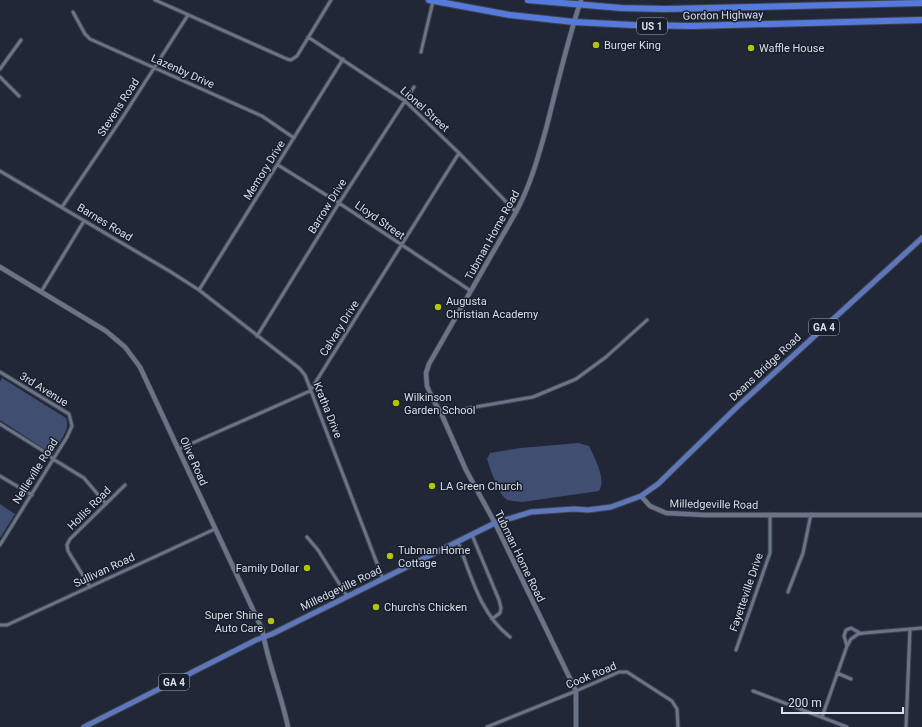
<svg xmlns="http://www.w3.org/2000/svg" width="922" height="727" viewBox="0 0 922 727" font-family="Roboto,sans-serif">
  <style>
    .green { fill: #404e72 }
    .lines { fill: none; stroke-linecap: round; stroke-linejoin: round }
    .street-casing { stroke: #3c424f; stroke-width: 5 }
    .secondary-casing { stroke: #3c424f; stroke-width: 6 }
    .primary-casing { stroke: #3c424f; stroke-width: 7 }
    .highway-casing { stroke: #3c424f; stroke-width: 8 }
    .street { stroke: #6b7386; stroke-width: 3 }
    .secondary { stroke: #6b7386; stroke-width: 4.5 }
    .primary { stroke: #5e77ba; stroke-width: 5 }
    .highway { stroke: #567adc; stroke-width: 6 }
    .poi-dot { fill: #b1c500; stroke: #171e2c; stroke-width: 1.5 }
    .labels { text-anchor: middle; stroke-width: 3; stroke-linejoin: round; paint-order: stroke }
    .shield { fill: #171e2c; stroke: #a0a5b0; stroke-width: 1 }
    .shield-label { font-size: 10px; font-weight: bold; fill: #dadfe9 }
    .street-label { font-size: 11px; fill: #dadfe9; stroke: #171e2c }
    .poi-label { font-size: 11px; fill: #dadfe9; stroke: #171e2c; text-anchor: start }
  </style>
  <rect width="100%" height="100%" fill="#212737"/>
  <path class="green" d="M 2,378 L 66,418 C 71,430 58,443 52,454 L 0,420 L 0,382 Z
    M 578,443 L 589,446 C 594,457 607,479 599,491 L 522,502 C 517,501 510,502 506,499 C 498,493 490,468 487,459 L 490,453 L 521,448 Z
    M 0,504 L 15,514 L 0,538 Z"/>
  <g class="lines">
    <defs>
      <path id="street" d="M 155,0 L 287,59 L 291,60 L 297,56 L 331,0
        M 73,12 L 85,34 L 90,39 L 262,116 L 294,138
        M 308,37 L 405,101 L 459,153 L 516,212
        M 421,52 L 433,1
        M 0,69 L 21,40
        M 0,77 L 19,96
        M 278,165 L 339,203 L 471,291
        M 0,171 L 171,272 L 199,290 L 299,368 L 305,375 L 319,412 L 383,579
        M 62,207 L 124,115 L 188,15
        M 199,290 L 343,59
        M 41,292 L 84,221
        M 257,336 L 339,203 L 414,87
        M 0,372 L 69,414 L 72,426 L 67,437 L 0,545
        M 441,413 L 533,397 L 576,379 L 606,357 L 647,320
        M 0,424 L 45,452 L 53,459 L 84,478 L 106,504
        M 179,449 L 310,391 L 459,153
        M 0,476 L 32,495
        M 472,535 L 499,600 L 501,608 L 500,613 L 492,619
        M 307,537 L 318,550 L 347,596
        M 458,542 C 471,575 480,614 510,637
        M 90,587 L 68,551 L 67,545 L 70,539 L 125,485
        M 788,592 L 803,553 L 811,514
        M 0,625 L 7,625 L 215,529
        M 847,646 L 844,636 L 846,630 L 851,628 L 860,633
        M 736,650 L 770,553 L 770,514
        M 837,673 L 851,679
        M 753,691 L 847,727
        M 822,717 L 847,646 L 851,639 L 858,634 L 864,633 L 922,628
        M 487,727 L 576,691 L 619,672 L 627,672 L 672,701 L 677,709 L 678,727
        M 906,727 L 910,629"/>
      <path id="secondary" d="M 0,267 L 106,331 L 125,347 L 140,367 L 262,629 C 268,663 281,694 288,727
        M 641,496 L 650,506 L 666,513 L 705,515 L 922,515
        M 576,727 L 576,691 L 495,523 L 466,470 L 441,413 L 432,398 L 427,386 L 426,373 L 429,364 L 516,212 C 530,186 538,158 546,129 C 557,86 567,42 581,0"/>
      <path id="primary" d="M 84,727 L 256,640 L 272,634 L 495,523 L 531,512 L 574,509 L 588,510 L 611,507 L 641,496 L 658,484 L 738,406 L 922,238"/>
      <path id="highway" d="M 429,0 L 510,15 L 574,22 L 633,25 L 692,26 L 922,20
        M 528,0 L 621,8 L 665,9 L 922,3"/>
    </defs>
    <use href="#street" class="street-casing"/>
    <use href="#secondary" class="secondary-casing"/>
    <use href="#primary" class="primary-casing"/>
    <use href="#highway" class="highway-casing"/>
    <use href="#street" class="street"/>
    <use href="#secondary" class="secondary"/>
    <use href="#primary" class="primary"/>
    <use href="#highway" class="highway"/>
  </g>
  <g class="poi-dot">
    <circle cx="596" cy="45" r="4"/>
    <circle cx="751" cy="48" r="4"/>
    <circle cx="438" cy="307" r="4"/>
    <circle cx="396" cy="403" r="4"/>
    <circle cx="432" cy="486" r="4"/>
    <circle cx="390" cy="556" r="4"/>
    <circle cx="307" cy="568" r="4"/>
    <circle cx="376" cy="607" r="4"/>
    <circle cx="271" cy="621" r="4"/>
  </g>
  <g class="labels">
    <g class="shield">
      <rect x="637" y="18" width="30" height="16" rx="3"/>
      <rect x="809" y="319" width="30" height="16" rx="3"/>
      <rect x="159" y="674" width="30" height="16" rx="3"/>
    </g>
    <g class="shield-label">
      <text x="652" y="30">US 1</text>
      <text x="824" y="331">GA 4</text>
      <text x="174" y="686">GA 4</text>
    </g>
    <g class="street-label">
      <text transform="translate(723 15) rotate(-1)" y="4">Gordon Highway</text>
      <text transform="translate(183 71) rotate(24)" y="4">Lazenby Drive</text>
      <text transform="translate(118 107) rotate(-57)" y="4">Stevens Road</text>
      <text transform="translate(425 109) rotate(42)" y="4">Lionel Street</text>
      <text transform="translate(264 170) rotate(-58)" y="4">Memory Drive</text>
      <text transform="translate(327 206) rotate(-58)" y="4">Barrow Drive</text>
      <text transform="translate(380 220) rotate(35)" y="4">Lloyd Street</text>
      <text transform="translate(105 222) rotate(31)" y="4">Barnes Road</text>
      <text transform="translate(492 235) rotate(-61)" y="4">Tubman Home Road</text>
      <text transform="translate(339 328) rotate(-58)" y="4">Calvary Drive</text>
      <text transform="translate(765 367) rotate(-43)" y="4">Deans Bridge Road</text>
      <text transform="translate(44 389) rotate(32)" y="4">3rd Avenue</text>
      <text transform="translate(328 410) rotate(68)" y="4">Kratha Drive</text>
      <text transform="translate(194 461) rotate(66)" y="4">Olive Road</text>
      <text transform="translate(35 471) rotate(-58)" y="4">Nellieville Road</text>
      <text transform="translate(714 504) rotate(1)" y="4">Milledgeville Road</text>
      <text transform="translate(89 508) rotate(-45)" y="4">Hollis Road</text>
      <text transform="translate(520 556) rotate(64)" y="4">Tubman Home Road</text>
      <text transform="translate(104 570) rotate(-25)" y="4">Sullivan Road</text>
      <text transform="translate(341 588) rotate(-26)" y="4">Milledgeville Road</text>
      <text transform="translate(746 592) rotate(-71)" y="4">Fayetteville Drive</text>
      <text transform="translate(591 675) rotate(-22)" y="4">Cook Road</text>
    </g>
    <g class="poi-label">
      <text x="604" y="49">Burger King</text>
      <text x="759" y="52">Waffle House</text>
      <text x="446" y="305">Augusta<tspan x="446" dy="13">Christian Academy</tspan></text>
      <text x="404" y="401">Wilkinson<tspan x="404" dy="13">Garden School</tspan></text>
      <text x="440" y="490">LA Green Church</text>
      <text x="398" y="554">Tubman Home<tspan x="398" dy="13">Cottage</tspan></text>
      <text x="299" y="572" text-anchor="end">Family Dollar</text>
      <text x="384" y="611">Church's Chicken</text>
      <text x="263" y="619" text-anchor="end">Super Shine<tspan x="263" dy="13">Auto Care</tspan></text>
    </g>
  </g>
  <path d="M782 707v6h121v-6" fill="none" stroke="#dadfe9" stroke-width="2"/>
  <text x="788" y="707" font-size="12" fill="#dadfe9" stroke="#171e2c" stroke-width="3" paint-order="stroke">200 m</text>
</svg>
